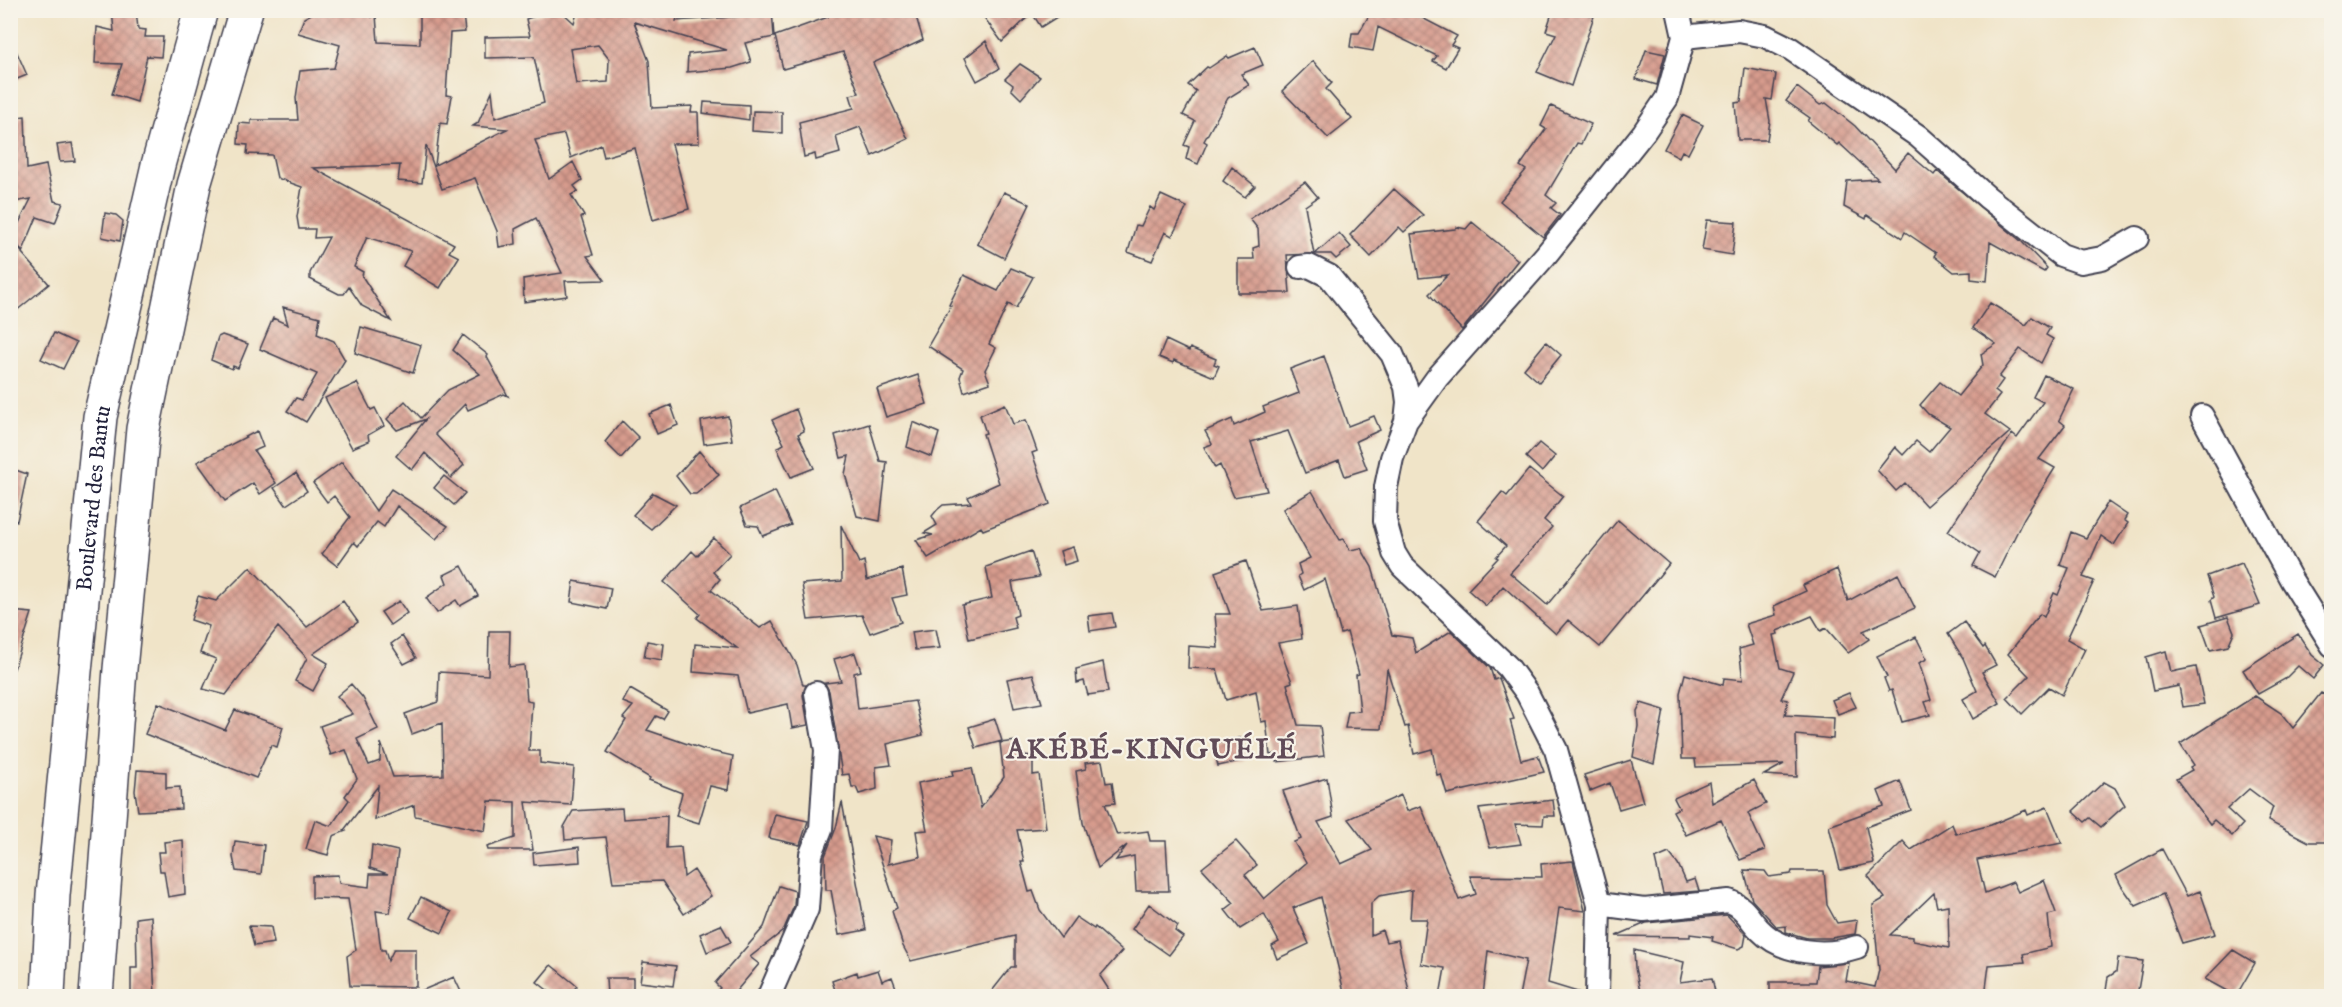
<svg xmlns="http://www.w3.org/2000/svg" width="2342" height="1007" viewBox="0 0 2342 1007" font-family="'IM FELL English',serif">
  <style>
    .building { fill: url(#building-cross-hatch); fill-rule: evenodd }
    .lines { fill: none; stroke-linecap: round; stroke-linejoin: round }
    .street-casing { stroke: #413f50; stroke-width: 26 }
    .highway-casing { stroke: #413f50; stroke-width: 36 }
    .street { stroke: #fff; stroke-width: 22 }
    .highway { stroke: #fff; stroke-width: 33 }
    .labels { text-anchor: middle; stroke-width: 4.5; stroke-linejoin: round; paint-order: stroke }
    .street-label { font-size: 22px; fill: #22223b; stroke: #f7f3e8 }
    .district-label { font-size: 28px; font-weight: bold; letter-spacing: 1.5px; fill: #614c58; stroke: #f7f3e8 }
  </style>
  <defs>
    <pattern id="building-cross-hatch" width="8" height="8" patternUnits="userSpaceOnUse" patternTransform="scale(1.5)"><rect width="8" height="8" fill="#d79b8d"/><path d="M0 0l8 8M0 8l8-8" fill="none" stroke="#ae7e74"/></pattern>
  </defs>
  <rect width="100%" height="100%" fill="#f7f3e8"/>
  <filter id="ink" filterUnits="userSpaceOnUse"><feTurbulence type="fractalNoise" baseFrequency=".0167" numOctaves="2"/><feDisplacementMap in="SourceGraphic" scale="12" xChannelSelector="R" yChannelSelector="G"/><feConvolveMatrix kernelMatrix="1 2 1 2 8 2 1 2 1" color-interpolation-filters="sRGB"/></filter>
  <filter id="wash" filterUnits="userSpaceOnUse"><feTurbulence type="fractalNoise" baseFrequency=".008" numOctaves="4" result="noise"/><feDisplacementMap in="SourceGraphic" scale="24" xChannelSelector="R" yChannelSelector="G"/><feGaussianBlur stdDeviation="1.35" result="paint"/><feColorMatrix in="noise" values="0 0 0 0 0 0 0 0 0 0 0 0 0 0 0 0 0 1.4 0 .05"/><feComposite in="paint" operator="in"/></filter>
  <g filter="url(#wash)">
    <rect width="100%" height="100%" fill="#f0e4c8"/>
    <g id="blocks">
      <path class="building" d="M 112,10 L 136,10 L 138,29 L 146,30 L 145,37 L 163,37 L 161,57 L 147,56 L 137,102 L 112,94 L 122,64 L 95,63 L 97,27 L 114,31 Z
        M 345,10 L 371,10 L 372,17 L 376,15 L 378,42 L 420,44 L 420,16 L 463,14 L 465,32 L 450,33 L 446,95 L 452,96 L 447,124 L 440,123 L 435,165 L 507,129 L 473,126 L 478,123 L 492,91 L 495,118 L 544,103 L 534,57 L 485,58 L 485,37 L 530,36 L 526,19 L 553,10 L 560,10 L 574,23 L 578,10 L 680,10 L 676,21 L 746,16 L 746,10 L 772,10 L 774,37 L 745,43 L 751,62 L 732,68 L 687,72 L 688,54 L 727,50 L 634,22 L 649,61 L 652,108 L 692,106 L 691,112 L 698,112 L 699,143 L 672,144 L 689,209 L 653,220 L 635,148 L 604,157 L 601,145 L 571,158 L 564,134 L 535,140 L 549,179 L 573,162 L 582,180 L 574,186 L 578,191 L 571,195 L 584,216 L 581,217 L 593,255 L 587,256 L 605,280 L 565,281 L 567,296 L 524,302 L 523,279 L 562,273 L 536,218 L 515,229 L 516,244 L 499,247 L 497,231 L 475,178 L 442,189 L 426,145 L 422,183 L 398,181 L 400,165 L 313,168 L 454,244 L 449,252 L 459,257 L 440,288 L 403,266 L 411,251 L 367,237 L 354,267 L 363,272 L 362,276 L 391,321 L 362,306 L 349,287 L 344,294 L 339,294 L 310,279 L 310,273 L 329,237 L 314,238 L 315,229 L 299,229 L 297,217 L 302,187 L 277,178 L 272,155 L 247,154 L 248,145 L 238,144 L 239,123 L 251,124 L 251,120 L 298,120 L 296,98 L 300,71 L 334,68 L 340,45 L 298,33 L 304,18 L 313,13 L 346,13 ZM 598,45 L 609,59 L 608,82 L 576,84 L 570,49 Z
        M 826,10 L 914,10 L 923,40 L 873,63 L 908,139 L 872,156 L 860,127 L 836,136 L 840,153 L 816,160 L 815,154 L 804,157 L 799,122 L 854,108 L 850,95 L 859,93 L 843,52 L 783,69 L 775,36 L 828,17 Z
        M 991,10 L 1068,10 L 1041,27 L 1032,13 L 1002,42 L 983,16 Z
        M 1372,10 L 1407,10 L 1457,36 L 1451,45 L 1458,48 L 1446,68 L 1433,61 L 1437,56 L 1378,27 L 1373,51 L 1350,47 L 1352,33 L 1359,33 Z
        M 1553,10 L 1576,10 L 1594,16 L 1571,86 L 1537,72 L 1556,34 L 1546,31 Z
        M 10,37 L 27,75 L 10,82 Z
        M 986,41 L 999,69 L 977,81 L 965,58 Z
        M 1255,47 L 1263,65 L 1241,74 L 1249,85 L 1228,98 L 1204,141 L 1207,143 L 1198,164 L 1186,159 L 1189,147 L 1184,145 L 1195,121 L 1183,115 L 1196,91 L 1188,85 L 1207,67 L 1209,68 L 1227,56 L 1229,58 Z
        M 1646,50 L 1665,54 L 1657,85 L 1636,79 Z
        M 1313,61 L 1332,83 L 1326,89 L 1352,119 L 1328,138 L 1282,91 Z
        M 1020,64 L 1040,77 L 1021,99 L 1011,89 L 1013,85 L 1005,79 Z
        M 1745,68 L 1776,74 L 1772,100 L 1766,99 L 1770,121 L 1767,140 L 1738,140 L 1735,103 L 1741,102 Z
        M 1797,87 L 1820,105 L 1826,103 L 1855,126 L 1895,169 L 1908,153 L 1934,175 L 1937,171 L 2022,242 L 2047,268 L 2044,272 L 1990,242 L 1987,281 L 1971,279 L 1971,271 L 1954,272 L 1934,256 L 1936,253 L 1905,232 L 1902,238 L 1867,215 L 1866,219 L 1844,207 L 1847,181 L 1878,179 L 1839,143 L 1837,145 L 1808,121 L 1810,118 L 1786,101 Z
        M 704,102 L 749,105 L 749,120 L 703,113 Z
        M 1551,106 L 1591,124 L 1581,144 L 1577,143 L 1546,195 L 1556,203 L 1551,208 L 1560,215 L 1543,237 L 1500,201 L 1526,170 L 1520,166 L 1546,129 L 1541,126 Z
        M 753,111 L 782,112 L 782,133 L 752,131 Z
        M 1682,115 L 1703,125 L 1688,154 L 1682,151 L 1679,157 L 1664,149 Z
        M 25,116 L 27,169 L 46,165 L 54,201 L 63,203 L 55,223 L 37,217 L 22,253 L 49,284 L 10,316 L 10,240 L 22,252 L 13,235 L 31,199 L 14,202 L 10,185 L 10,118 Z
        M 72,143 L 75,161 L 60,162 L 57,145 Z
        M 1232,167 L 1255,186 L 1245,197 L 1223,181 Z
        M 1305,182 L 1318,197 L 1305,206 L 1314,254 L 1287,255 L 1290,293 L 1238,293 L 1238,259 L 1254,259 L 1253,248 L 1259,246 L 1258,229 L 1250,219 Z
        M 1394,189 L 1423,215 L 1404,232 L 1399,227 L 1371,257 L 1350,235 Z
        M 1004,192 L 1030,204 L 1004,258 L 977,244 Z
        M 1161,195 L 1187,207 L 1172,236 L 1165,232 L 1152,261 L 1128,252 L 1136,225 L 1141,226 L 1150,207 L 1154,210 Z
        M 105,213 L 116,215 L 123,221 L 120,241 L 102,237 Z
        M 1707,220 L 1736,222 L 1732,255 L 1702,250 Z
        M 1472,222 L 1518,260 L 1462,330 L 1429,294 L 1448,275 L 1419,278 L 1411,234 L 1455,229 L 1457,227 L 1466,229 Z
        M 1339,233 L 1351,247 L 1336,259 L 1331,254 L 1315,254 Z
        M 1011,268 L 1033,277 L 1016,308 L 1008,304 L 989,344 L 996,348 L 985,370 L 990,383 L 964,392 L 960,377 L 963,369 L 928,346 L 951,306 L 949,305 L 964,275 L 998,291 Z
        M 1990,303 L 2026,325 L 2032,317 L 2050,328 L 2046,335 L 2053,339 L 2041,363 L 2020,349 L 1999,377 L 2003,380 L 1995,391 L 2000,395 L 1985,414 L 2010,432 L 1926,506 L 1905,483 L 1896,491 L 1877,470 L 1895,447 L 1903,455 L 1916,441 L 1929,452 L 1950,427 L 1928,414 L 1920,405 L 1940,382 L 1958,396 L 1983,365 L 1981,354 L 1996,344 L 1973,328 Z
        M 283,307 L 320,317 L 317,334 L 334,341 L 345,360 L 306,422 L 287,411 L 296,398 L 302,400 L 317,374 L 260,349 L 273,318 L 288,325 Z
        M 361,327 L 421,345 L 413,373 L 355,353 Z
        M 54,333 L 76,343 L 63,369 L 41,359 Z
        M 222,335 L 248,344 L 238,368 L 233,366 L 232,369 L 211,360 L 218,337 Z
        M 463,335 L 488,355 L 487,357 L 508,396 L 504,394 L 468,410 L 465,404 L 435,434 L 464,465 L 451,478 L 425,453 L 412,470 L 396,456 L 426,419 L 397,430 L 387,419 L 405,401 L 421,418 L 448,390 L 480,374 L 453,350 Z
        M 1166,340 L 1189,351 L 1190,348 L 1216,359 L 1214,364 L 1219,366 L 1214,377 L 1174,360 L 1173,363 L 1159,357 Z
        M 1546,342 L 1561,355 L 1539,382 L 1524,369 Z
        M 1324,356 L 1348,426 L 1374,416 L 1380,430 L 1356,441 L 1367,469 L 1345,476 L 1339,460 L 1305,473 L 1288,431 L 1251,442 L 1267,491 L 1234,497 L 1220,465 L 1215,468 L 1204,447 L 1212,444 L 1205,431 L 1232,419 L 1234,426 L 1265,412 L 1263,407 L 1299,393 L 1290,369 Z
        M 918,375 L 927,404 L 886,417 L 877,389 Z
        M 2044,375 L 2074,389 L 2059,420 L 2065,425 L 2039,459 L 2055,468 L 2024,518 L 1995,577 L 1973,566 L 1980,553 L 1948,531 L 2012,434 L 2017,438 L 2043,402 L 2033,397 Z
        M 357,383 L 371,410 L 375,408 L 384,426 L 368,435 L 369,441 L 352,448 L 325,398 Z
        M 1005,404 L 1013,424 L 1026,420 L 1037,451 L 1032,453 L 1050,504 L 983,530 L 981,527 L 928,558 L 916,540 L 933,535 L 924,533 L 937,525 L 932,516 L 937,510 L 943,505 L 971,503 L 968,497 L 999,483 L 983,434 L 986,433 L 980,415 Z
        M 671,405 L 678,425 L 657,434 L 649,414 Z
        M 796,409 L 804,431 L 798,434 L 814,468 L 791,477 L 777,448 L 784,444 L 772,420 Z
        M 728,416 L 732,440 L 704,444 L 701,421 Z
        M 622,421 L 639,438 L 621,458 L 605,442 Z
        M 913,422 L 939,433 L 932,457 L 907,447 Z
        M 869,424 L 880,461 L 887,462 L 880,521 L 857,516 L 845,474 L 849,456 L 841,458 L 835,435 Z
        M 257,431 L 263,447 L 254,451 L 276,483 L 260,494 L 253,483 L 225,501 L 197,462 Z
        M 1539,443 L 1555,456 L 1542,472 L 1526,457 Z
        M 699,451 L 719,475 L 696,494 L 690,494 L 676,476 Z
        M 342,462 L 376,511 L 391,489 L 448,526 L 436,539 L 397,506 L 384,527 L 377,522 L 358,546 L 354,542 L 337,566 L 322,554 L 350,517 L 334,496 L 327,502 L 313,483 Z
        M 10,468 L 27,474 L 17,521 L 10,520 Z
        M 1529,469 L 1563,496 L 1544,520 L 1552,527 L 1510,573 L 1547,605 L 1618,520 L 1669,564 L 1600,647 L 1568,620 L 1556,634 L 1503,586 L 1486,606 L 1468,590 L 1498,558 L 1496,557 L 1506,546 L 1478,521 L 1502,492 L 1507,496 Z
        M 296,473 L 307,491 L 286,505 L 274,488 Z
        M 444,476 L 465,493 L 454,505 L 434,488 Z
        M 775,491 L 791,525 L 763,536 L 758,526 L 747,525 L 740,508 Z
        M 1312,491 L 1340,540 L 1344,539 L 1350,550 L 1361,548 L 1372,567 L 1392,635 L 1412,638 L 1416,653 L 1451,631 L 1490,668 L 1494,680 L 1499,678 L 1514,719 L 1510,720 L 1521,760 L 1538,756 L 1544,772 L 1447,794 L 1441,774 L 1437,775 L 1432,749 L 1414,754 L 1408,726 L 1405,727 L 1387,669 L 1381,729 L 1345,728 L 1348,712 L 1360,711 L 1356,675 L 1359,674 L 1347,632 L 1341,634 L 1325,579 L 1304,590 L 1298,576 L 1301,574 L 1298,564 L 1310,558 L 1283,509 Z
        M 653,493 L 676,505 L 651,529 L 633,515 Z
        M 2108,502 L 2127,515 L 2124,520 L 2128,523 L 2114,545 L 2101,536 L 2083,577 L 2094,581 L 2067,639 L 2085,649 L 2062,695 L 2049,687 L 2022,714 L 2007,698 L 2029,676 L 2008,654 L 2040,614 L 2044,617 L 2054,593 L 2058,595 L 2069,568 L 2060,565 L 2071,532 L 2086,538 Z
        M 841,525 L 859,563 L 864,561 L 867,580 L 902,569 L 907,595 L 892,598 L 901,622 L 870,633 L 862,615 L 808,620 L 802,584 L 842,581 Z
        M 714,538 L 730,554 L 713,572 L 720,579 L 711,590 L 760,628 L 772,621 L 797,665 L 803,685 L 806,685 L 803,695 L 808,725 L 792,728 L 788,704 L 747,713 L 738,676 L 693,672 L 695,644 L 737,648 L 697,618 L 700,614 L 664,582 L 692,551 L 697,556 Z
        M 1073,547 L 1077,561 L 1064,565 L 1060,551 Z
        M 1031,551 L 1039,577 L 1012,582 L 1018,615 L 1013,617 L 1016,628 L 969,639 L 962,605 L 992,598 L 986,567 Z
        M 1246,561 L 1263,611 L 1298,606 L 1302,639 L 1278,643 L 1292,682 L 1287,684 L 1298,725 L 1320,726 L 1324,756 L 1277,762 L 1276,754 L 1270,755 L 1266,721 L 1261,722 L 1256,691 L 1226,700 L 1217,669 L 1188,668 L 1189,646 L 1218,648 L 1215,614 L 1230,614 L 1215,572 Z
        M 2242,563 L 2260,605 L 2216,618 L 2211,600 L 2214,597 L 2207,576 Z
        M 462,566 L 478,596 L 460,606 L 456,600 L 437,613 L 426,598 L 447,583 L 444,575 Z
        M 250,567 L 307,627 L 343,601 L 358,622 L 313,654 L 328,663 L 313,691 L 295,681 L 307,658 L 278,627 L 226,695 L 203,689 L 216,659 L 200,653 L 209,626 L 191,620 L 198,596 L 216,601 Z
        M 1837,569 L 1848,601 L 1898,574 L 1915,608 L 1863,631 L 1869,639 L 1848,653 L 1826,628 L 1821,631 L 1812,616 L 1777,631 L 1778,634 L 1773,635 L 1780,668 L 1793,672 L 1781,699 L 1788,700 L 1785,715 L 1834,718 L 1833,739 L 1796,735 L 1797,777 L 1764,775 L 1784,764 L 1696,767 L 1695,759 L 1682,759 L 1680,693 L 1685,674 L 1723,685 L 1724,678 L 1743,680 L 1739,649 L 1753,645 L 1746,624 L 1776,615 L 1774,606 L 1806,591 L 1803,585 Z
        M 574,581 L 611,588 L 607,609 L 571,602 Z
        M 399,601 L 407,613 L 390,625 L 381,612 Z
        M 10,611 L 32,613 L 14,669 L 10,669 Z
        M 1112,613 L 1115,627 L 1090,631 L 1088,616 Z
        M 2228,617 L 2234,632 L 2228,646 L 2210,650 L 2201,625 Z
        M 1964,622 L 1983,648 L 1985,646 L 1996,665 L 1982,672 L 2000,703 L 1973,719 L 1963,699 L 1977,691 L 1963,658 L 1948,634 Z
        M 936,629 L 940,648 L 915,650 L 912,632 Z
        M 489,631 L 510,631 L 509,667 L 524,665 L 527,701 L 532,702 L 529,751 L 540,751 L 540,763 L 574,767 L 571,805 L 526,802 L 533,850 L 488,850 L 487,847 L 515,838 L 515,802 L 489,801 L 485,831 L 415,816 L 414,805 L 375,820 L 378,786 L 344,830 L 346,831 L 333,836 L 328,855 L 306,849 L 315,820 L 331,826 L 349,800 L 345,796 L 357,779 L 346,750 L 331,755 L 320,726 L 353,714 L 337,696 L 351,684 L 363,698 L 378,729 L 357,739 L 369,765 L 380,761 L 381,743 L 393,777 L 443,775 L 442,723 L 412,734 L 405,714 L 438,702 L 439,672 L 488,675 Z
        M 2298,634 L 2312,655 L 2324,665 L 2313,679 L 2298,666 L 2285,679 L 2258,694 L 2243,670 Z
        M 402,636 L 416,658 L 404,664 L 391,644 Z
        M 1916,637 L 1927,659 L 1919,663 L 1931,700 L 1925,702 L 1930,715 L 1902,722 L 1892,690 L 1889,691 L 1884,678 L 1887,677 L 1877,656 Z
        M 647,641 L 664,644 L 662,660 L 644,657 Z
        M 2166,651 L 2171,672 L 2196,667 L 2204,704 L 2183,707 L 2179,686 L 2153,691 L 2146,657 Z
        M 855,653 L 861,671 L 854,673 L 858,709 L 915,701 L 923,735 L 887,744 L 891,765 L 876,767 L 877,789 L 859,794 L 856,787 L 852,787 L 849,774 L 842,775 L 829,691 L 825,683 L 841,681 L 834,659 Z
        M 1103,662 L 1108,692 L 1088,695 L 1084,681 L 1077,683 L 1076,669 Z
        M 1033,674 L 1042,703 L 1014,708 L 1007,679 Z
        M 630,689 L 668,711 L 663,719 L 656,716 L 647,730 L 702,749 L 733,756 L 728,790 L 710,786 L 699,823 L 676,816 L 682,793 L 649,780 L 650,778 L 607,752 L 626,720 L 623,718 L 633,706 L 623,702 Z
        M 1849,693 L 1856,707 L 1838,714 L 1832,700 Z
        M 2321,693 L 2331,698 L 2331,842 L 2309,842 L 2268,821 L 2273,807 L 2249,789 L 2227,809 L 2243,824 L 2232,836 L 2214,820 L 2210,824 L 2176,779 L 2192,770 L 2190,767 L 2194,765 L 2180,744 L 2255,696 L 2281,713 L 2293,728 Z
        M 158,703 L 225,730 L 235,710 L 283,727 L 277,747 L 271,745 L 256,778 L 145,734 Z
        M 1641,703 L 1664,710 L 1654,764 L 1633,757 L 1638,726 L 1637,711 Z
        M 995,719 L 1002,741 L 976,748 L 969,727 Z
        M 1240,738 L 1245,760 L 1218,766 L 1213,744 Z
        M 1017,741 L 1022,755 L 1033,756 L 1033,775 L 1039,774 L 1046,828 L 1017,830 L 1024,862 L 1021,862 L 1029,892 L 1033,891 L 1040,910 L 1061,938 L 1076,917 L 1094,929 L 1095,927 L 1122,951 L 1100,976 L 1113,996 L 988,996 L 1011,967 L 1015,967 L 1015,936 L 911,961 L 903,946 L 892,911 L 897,908 L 873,836 L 891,840 L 888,864 L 920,857 L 916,831 L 927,830 L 918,783 L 953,776 L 952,771 L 972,768 L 981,808 L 1004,777 L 1000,743 Z
        M 1631,760 L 1643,802 L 1619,809 L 1610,783 L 1590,791 L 1584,775 Z
        M 1102,761 L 1106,783 L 1112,782 L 1115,803 L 1105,804 L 1117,835 L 1148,831 L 1150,841 L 1166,841 L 1169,891 L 1136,891 L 1134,856 L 1116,860 L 1127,845 L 1098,868 L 1083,823 L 1076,771 L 1086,769 L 1085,763 Z
        M 137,770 L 166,772 L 166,788 L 180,787 L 181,809 L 138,811 L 135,791 Z
        M 1327,778 L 1333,817 L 1318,822 L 1341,864 L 1372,850 L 1348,819 L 1401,795 L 1407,811 L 1421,806 L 1459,900 L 1476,894 L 1470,876 L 1542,877 L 1541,864 L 1573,861 L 1585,911 L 1559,908 L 1548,983 L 1581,993 L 1581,996 L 1519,996 L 1526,960 L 1488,951 L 1483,996 L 1440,996 L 1445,968 L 1421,964 L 1427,919 L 1410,919 L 1412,890 L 1379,896 L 1371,903 L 1371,935 L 1382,930 L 1386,942 L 1398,940 L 1410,996 L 1345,996 L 1321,897 L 1293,908 L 1309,944 L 1277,959 L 1272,946 L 1279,942 L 1264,914 L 1240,929 L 1225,910 L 1234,903 L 1202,868 L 1236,841 L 1257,865 L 1245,875 L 1264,899 L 1306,863 L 1294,842 L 1301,839 L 1283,791 Z
        M 1754,780 L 1766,804 L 1748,813 L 1765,850 L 1740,860 L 1721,820 L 1686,835 L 1673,811 L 1679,808 L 1674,798 L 1709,782 L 1712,803 Z
        M 1900,781 L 1911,810 L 1866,827 L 1874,863 L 1840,870 L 1829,826 L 1884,806 L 1878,791 Z
        M 2104,782 L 2115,788 L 2125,805 L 2101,827 L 2090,818 L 2085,822 L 2073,811 Z
        M 1553,800 L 1555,816 L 1544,816 L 1543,825 L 1515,824 L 1521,844 L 1490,848 L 1479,809 Z
        M 842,802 L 866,930 L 839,935 L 831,890 L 826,890 L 825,856 L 836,828 Z
        M 2047,807 L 2062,843 L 1977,860 L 1985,893 L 2013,882 L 2018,892 L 2044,880 L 2056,913 L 2048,915 L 2051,947 L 2023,954 L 2025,962 L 1989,965 L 1985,996 L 1770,996 L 1770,982 L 1816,982 L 1818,966 L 1849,963 L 1846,981 L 1875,987 L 1879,970 L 1873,905 L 1885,898 L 1868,876 L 1903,841 L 1911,850 L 1952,824 L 1956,834 L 1991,825 L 2026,810 L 2028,815 ZM 1934,893 L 1937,907 L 1948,905 L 1949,948 L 1913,941 L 1913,937 L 1890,935 Z
        M 622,808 L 623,819 L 667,816 L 666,848 L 681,847 L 684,877 L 694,870 L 711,896 L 684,914 L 662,881 L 613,883 L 606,837 L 565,840 L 564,827 L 573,811 Z
        M 775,814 L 808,821 L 800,845 L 769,838 Z
        M 183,840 L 185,894 L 168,897 L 164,871 L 160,871 L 158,852 L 165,852 L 164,842 Z
        M 235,841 L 264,845 L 261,874 L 236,871 L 233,857 Z
        M 372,845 L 398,851 L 390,913 L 376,911 L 381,950 L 385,950 L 388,961 L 394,949 L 416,949 L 416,987 L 350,986 L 347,956 L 356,950 L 348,899 L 312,898 L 312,876 L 338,875 L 339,883 L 369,887 L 370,874 L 388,874 L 370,868 Z
        M 579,847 L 580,862 L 534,865 L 533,853 Z
        M 2162,849 L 2187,896 L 2200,891 L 2215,934 L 2182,943 L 2163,894 L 2136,906 L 2121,885 L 2116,875 Z
        M 1669,853 L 1678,864 L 1686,882 L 1695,879 L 1699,891 L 1663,894 L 1655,859 Z
        M 1744,870 L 1765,871 L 1769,877 L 1791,874 L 1792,871 L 1824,871 L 1827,905 L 1837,923 L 1857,920 L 1855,934 L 1831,938 L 1807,938 L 1786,932 L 1786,926 L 1777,927 L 1752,900 Z
        M 779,886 L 795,891 L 794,906 L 783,931 L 750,957 L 759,964 L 732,996 L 711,996 L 720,988 L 715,983 L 764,927 Z
        M 421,897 L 452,912 L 442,933 L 410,918 Z
        M 1149,904 L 1178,926 L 1175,931 L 1183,937 L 1169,955 L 1132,929 Z
        M 1727,915 L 1746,935 L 1744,946 L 1738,949 L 1712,941 L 1713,937 L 1690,934 L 1690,937 L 1616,936 L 1646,923 Z
        M 151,916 L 155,996 L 131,996 L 131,968 L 137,968 L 136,918 Z
        M 721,925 L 731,942 L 707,952 L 700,934 Z
        M 249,926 L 271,927 L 274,943 L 254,946 Z
        M 1634,950 L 1684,962 L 1680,982 L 1712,978 L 1716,996 L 1641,996 L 1635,968 Z
        M 2233,950 L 2255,963 L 2236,996 L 2205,979 Z
        M 2118,958 L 2143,961 L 2137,996 L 2119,996 L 2120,994 L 2106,991 L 2108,977 L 2116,972 Z
        M 643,962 L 676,966 L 673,986 L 640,982 Z
        M 551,965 L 577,986 L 568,996 L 555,996 L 537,982 Z
        M 878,970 L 882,981 L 892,977 L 899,996 L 837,996 L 832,981 L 857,972 L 858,976 Z
        M 454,977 L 463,996 L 409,996 Z
        M 606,978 L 633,978 L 633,996 L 607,996 Z"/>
    </g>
  </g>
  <g filter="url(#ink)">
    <use href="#blocks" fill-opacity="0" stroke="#413f50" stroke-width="1.5"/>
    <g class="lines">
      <defs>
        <path id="street" d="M 1684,37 L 1739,31 L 1765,36 L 1791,49 L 1918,136 L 1987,197 L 2061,255 L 2081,262 L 2102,258 L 2137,238
          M 1300,267 L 1309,266 L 1329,276 L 1392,354 L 1406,387 L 1408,402 L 1406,421
          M 2202,416 L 2292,581 L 2332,645
          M 1599,904 L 1644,910 L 1729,901 C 1745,907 1749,919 1760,930 C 1783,954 1826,957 1857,947
          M 769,996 L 807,909 L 811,854 L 821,829 L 826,750 L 816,693
          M 1597,996 L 1599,904 L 1556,750 L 1527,693 L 1508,667 L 1402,566 L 1394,553 L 1385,521 L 1386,487 L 1392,458 L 1406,421 L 1437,378 L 1545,256 L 1644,132 L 1667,98 L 1684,37 L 1678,10"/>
        <g id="highway">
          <path id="s1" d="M 48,996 L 53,895 L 100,417 L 158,165 L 201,10"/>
          <path d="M 96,996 L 120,669 L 143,429 L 194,185 L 246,10"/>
        </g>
      </defs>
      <use href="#street" class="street-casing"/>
      <use href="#highway" class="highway-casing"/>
      <use href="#street" class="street"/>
      <use href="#highway" class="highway"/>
    </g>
  </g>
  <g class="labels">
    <g class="street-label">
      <text dy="8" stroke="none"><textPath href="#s1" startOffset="500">Boulevard des Bantu</textPath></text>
    </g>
    <g class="district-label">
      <text x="1152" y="758">AKÉBÉ-KINGUÉLÉ</text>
    </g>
  </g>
  <rect width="2342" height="1007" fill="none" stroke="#f7f3e8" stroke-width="36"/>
</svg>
